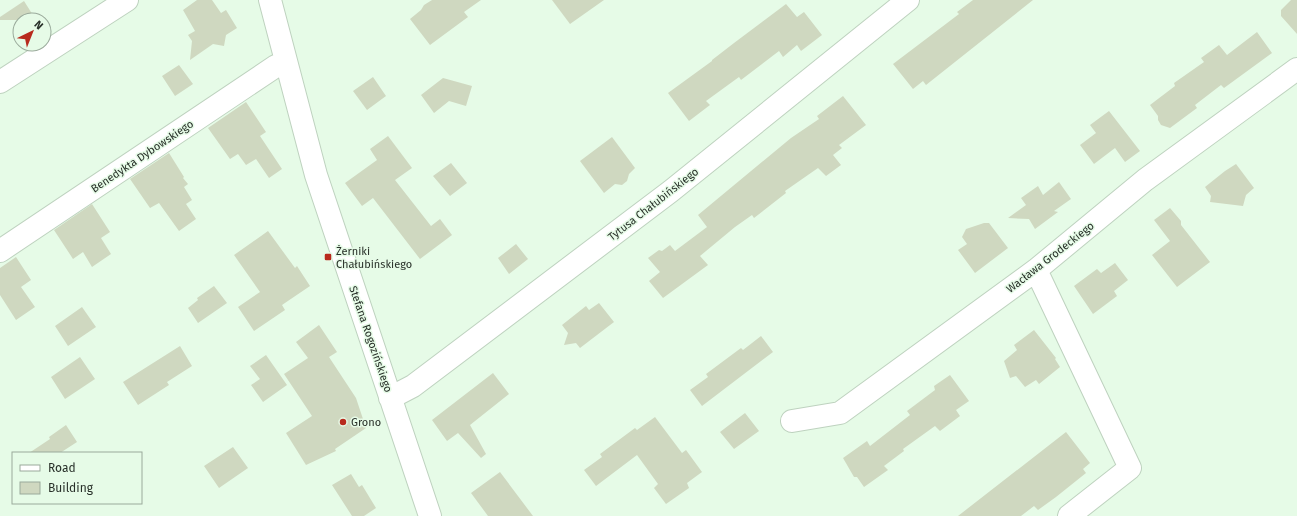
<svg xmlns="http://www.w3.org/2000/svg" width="1297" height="516" viewBox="0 0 1297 516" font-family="'Fira Sans',sans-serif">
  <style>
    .building { fill: #cfd8c0 }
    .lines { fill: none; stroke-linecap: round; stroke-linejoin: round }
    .minor-casing { stroke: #bed2bf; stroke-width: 24 }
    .minor { stroke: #fff; stroke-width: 22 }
    .poi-dot { fill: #b82a1d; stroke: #e6fbe7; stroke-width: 1.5 }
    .labels { text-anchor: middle; stroke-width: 3; stroke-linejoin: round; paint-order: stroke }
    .street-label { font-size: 11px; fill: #283029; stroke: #e6fbe7 }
    .poi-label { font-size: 11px; fill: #283029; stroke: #e6fbe7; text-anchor: start }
  </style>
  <rect width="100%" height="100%" fill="#e6fbe7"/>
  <path class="building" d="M 197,0 L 212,0 L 221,13 L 226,10 L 237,28 L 226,35 L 224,46 L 213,44 L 190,60 L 192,41 L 188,35 L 195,31 L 183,10 Z
    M 432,0 L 481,0 L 464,12 L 468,17 L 430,45 L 410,19 L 421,10 L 424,5 Z
    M 552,0 L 604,0 L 570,24 Z
    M 973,0 L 1033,0 L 926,85 L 923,81 L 913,89 L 893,64 L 959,14 L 957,12 Z
    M 1291,0 L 1297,0 L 1297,34 L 1281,16 L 1281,10 Z
    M 24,1 L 36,20 L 0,20 L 0,17 Z
    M 786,4 L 797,17 L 804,12 L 822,35 L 801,51 L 797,45 L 783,57 L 779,51 L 741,80 L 739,77 L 706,101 L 710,105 L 689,121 L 668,93 L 712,61 L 712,60 L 734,43 Z
    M 1257,32 L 1272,53 L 1224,88 L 1221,85 L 1195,105 L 1197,108 L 1170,128 L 1161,125 L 1158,120 L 1158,116 L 1150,105 L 1175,86 L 1174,83 L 1204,62 L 1201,58 L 1219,45 L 1227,55 Z
    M 179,65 L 193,84 L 175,96 L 162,76 Z
    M 373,77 L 386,96 L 367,110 L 353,91 Z
    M 443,78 L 472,86 L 466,106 L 449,101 L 434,113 L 421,95 Z
    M 843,96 L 866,125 L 839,145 L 842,148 L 833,155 L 841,165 L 826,176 L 818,168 L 785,191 L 786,193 L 754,218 L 752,215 L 735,227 L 700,256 L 708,265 L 663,298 L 649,281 L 660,272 L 648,258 L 659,250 L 662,251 L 670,245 L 675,251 L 707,227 L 698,215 L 791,138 L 819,119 L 817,116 Z
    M 246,102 L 266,132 L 260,136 L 282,169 L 269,178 L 256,159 L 246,165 L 238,154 L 230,159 L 208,128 Z
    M 1109,111 L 1140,151 L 1125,162 L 1115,148 L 1094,164 L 1080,145 L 1096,133 L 1090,125 Z
    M 388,136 L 412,168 L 395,180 L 431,226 L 440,219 L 452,235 L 420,259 L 373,198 L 362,206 L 345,183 L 377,160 L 370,149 Z
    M 612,137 L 635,168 L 629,174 L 627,181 L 622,185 L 615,184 L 604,193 L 580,161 Z
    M 169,153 L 184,177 L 183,178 L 188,184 L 184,187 L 192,200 L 186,204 L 196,219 L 179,231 L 159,203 L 150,208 L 130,179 Z
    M 451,163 L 467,183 L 450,196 L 433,176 Z
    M 1236,164 L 1254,188 L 1246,195 L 1243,206 L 1210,202 L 1211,196 L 1205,187 L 1225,171 Z
    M 1059,182 L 1071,199 L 1054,211 L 1058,212 L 1035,229 L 1029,219 L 1008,218 L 1026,205 L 1021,198 L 1038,186 L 1043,195 Z
    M 92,204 L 110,232 L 101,238 L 111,254 L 92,267 L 83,252 L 73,259 L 54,230 Z
    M 1170,208 L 1181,221 L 1181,225 L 1210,262 L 1177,287 L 1152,255 L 1170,241 L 1154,220 Z
    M 984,223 L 989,223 L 1008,248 L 975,273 L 958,250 L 967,244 L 962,237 L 966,229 Z
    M 268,231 L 295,268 L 297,266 L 310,286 L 282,305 L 285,310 L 254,331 L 238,307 L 260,292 L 234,255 Z
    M 516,244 L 528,259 L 509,274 L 498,258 Z
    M 16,257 L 31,280 L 21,287 L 35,307 L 16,320 L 0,295 L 0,268 Z
    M 1115,263 L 1128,280 L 1114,291 L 1117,296 L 1093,314 L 1074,286 L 1097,269 L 1101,273 Z
    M 214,286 L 227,303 L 198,323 L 188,308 L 198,300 L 197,298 Z
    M 599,303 L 614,322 L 580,348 L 576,343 L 564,345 L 568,333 L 562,325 L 586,306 L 589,310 Z
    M 82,307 L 96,327 L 68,346 L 55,326 Z
    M 319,325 L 337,352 L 329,357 L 356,398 L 366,428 L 335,449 L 336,451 L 306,465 L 286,433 L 312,416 L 284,374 L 308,358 L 296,342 Z
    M 1034,330 L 1056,358 L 1055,359 L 1060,367 L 1039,384 L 1036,380 L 1025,387 L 1016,376 L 1010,378 L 1004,361 L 1017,350 L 1014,345 Z
    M 761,336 L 773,352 L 702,406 L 690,390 L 708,377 L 706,374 L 741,348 L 743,350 Z
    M 180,346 L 192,366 L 167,382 L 169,385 L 138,405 L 123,382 Z
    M 266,355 L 287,385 L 263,402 L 251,385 L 260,379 L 250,366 Z
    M 80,357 L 95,379 L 65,399 L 51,377 Z
    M 493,373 L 509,394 L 470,425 L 486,454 L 481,458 L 458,433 L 447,441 L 432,420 Z
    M 950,375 L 969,401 L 956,410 L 960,416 L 940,431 L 935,426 L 903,449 L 904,451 L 884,466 L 888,470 L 864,487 L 857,477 L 854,477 L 843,458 L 867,441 L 870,446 L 910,415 L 907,411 L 935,390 L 934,386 Z
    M 745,413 L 759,431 L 734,449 L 720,432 Z
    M 655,417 L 682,453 L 686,450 L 702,472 L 687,483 L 689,488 L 666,504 L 654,488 L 658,484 L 637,455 L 596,486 L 584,470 L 602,457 L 600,454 L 635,428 L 637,430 Z
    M 66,425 L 77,442 L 60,453 L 29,453 L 50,439 L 49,437 Z
    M 1066,432 L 1090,463 L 1083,469 L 1086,473 L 1056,497 L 1038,510 L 1034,506 L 1021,516 L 958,516 Z
    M 233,447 L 248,468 L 219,488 L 204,466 Z
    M 500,472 L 533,516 L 488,516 L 471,493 Z
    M 351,474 L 359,487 L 362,485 L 376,508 L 364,516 L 352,516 L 332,485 Z"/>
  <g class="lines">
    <defs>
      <path id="minor" d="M 270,0 L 316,175 L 430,516
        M 0,82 L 127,0
        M 0,251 L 276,66 L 285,62
        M 1036,270 L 1130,468 L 1069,516
        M 390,398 L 413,386 L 671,191 L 908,0
        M 792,421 L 840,413 L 1036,270 L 1145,180 L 1297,69"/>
    </defs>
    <use href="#minor" class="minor-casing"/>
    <use href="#minor" class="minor"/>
  </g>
  <g class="poi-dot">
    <rect x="324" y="253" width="8" height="8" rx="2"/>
    <circle cx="343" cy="422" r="4"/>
  </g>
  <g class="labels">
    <g class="street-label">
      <text transform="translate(142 156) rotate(-34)" y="4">Benedykta Dybowskiego</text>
      <text transform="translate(653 204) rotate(-38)" y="4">Tytusa Chałubińskiego</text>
      <text transform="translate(1050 257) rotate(-38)" y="4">Wacława Grodeckiego</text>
      <text transform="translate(371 339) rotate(71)" y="4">Stefana Rogozińskiego</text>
    </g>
    <g class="poi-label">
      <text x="336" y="255">Żerniki<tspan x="336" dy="13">Chałubińskiego</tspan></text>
      <text x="351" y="426">Grono</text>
    </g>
  </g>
  <rect x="12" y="452" width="130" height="52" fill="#e6fbe7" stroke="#9aaa9b"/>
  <rect x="20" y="465" width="20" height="6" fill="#ffffff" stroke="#9aaa9b"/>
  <text x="48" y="472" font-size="12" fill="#283029">Road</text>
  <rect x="20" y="482" width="20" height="12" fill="#cfd8c0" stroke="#9aaa9b"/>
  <text x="48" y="492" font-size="12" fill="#283029">Building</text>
  <g transform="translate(32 32) rotate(43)"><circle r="19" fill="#e6fbe7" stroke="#9aaa9b"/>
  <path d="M0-3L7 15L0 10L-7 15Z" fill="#b82a1d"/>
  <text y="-6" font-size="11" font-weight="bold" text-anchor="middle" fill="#283029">N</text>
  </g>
</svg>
